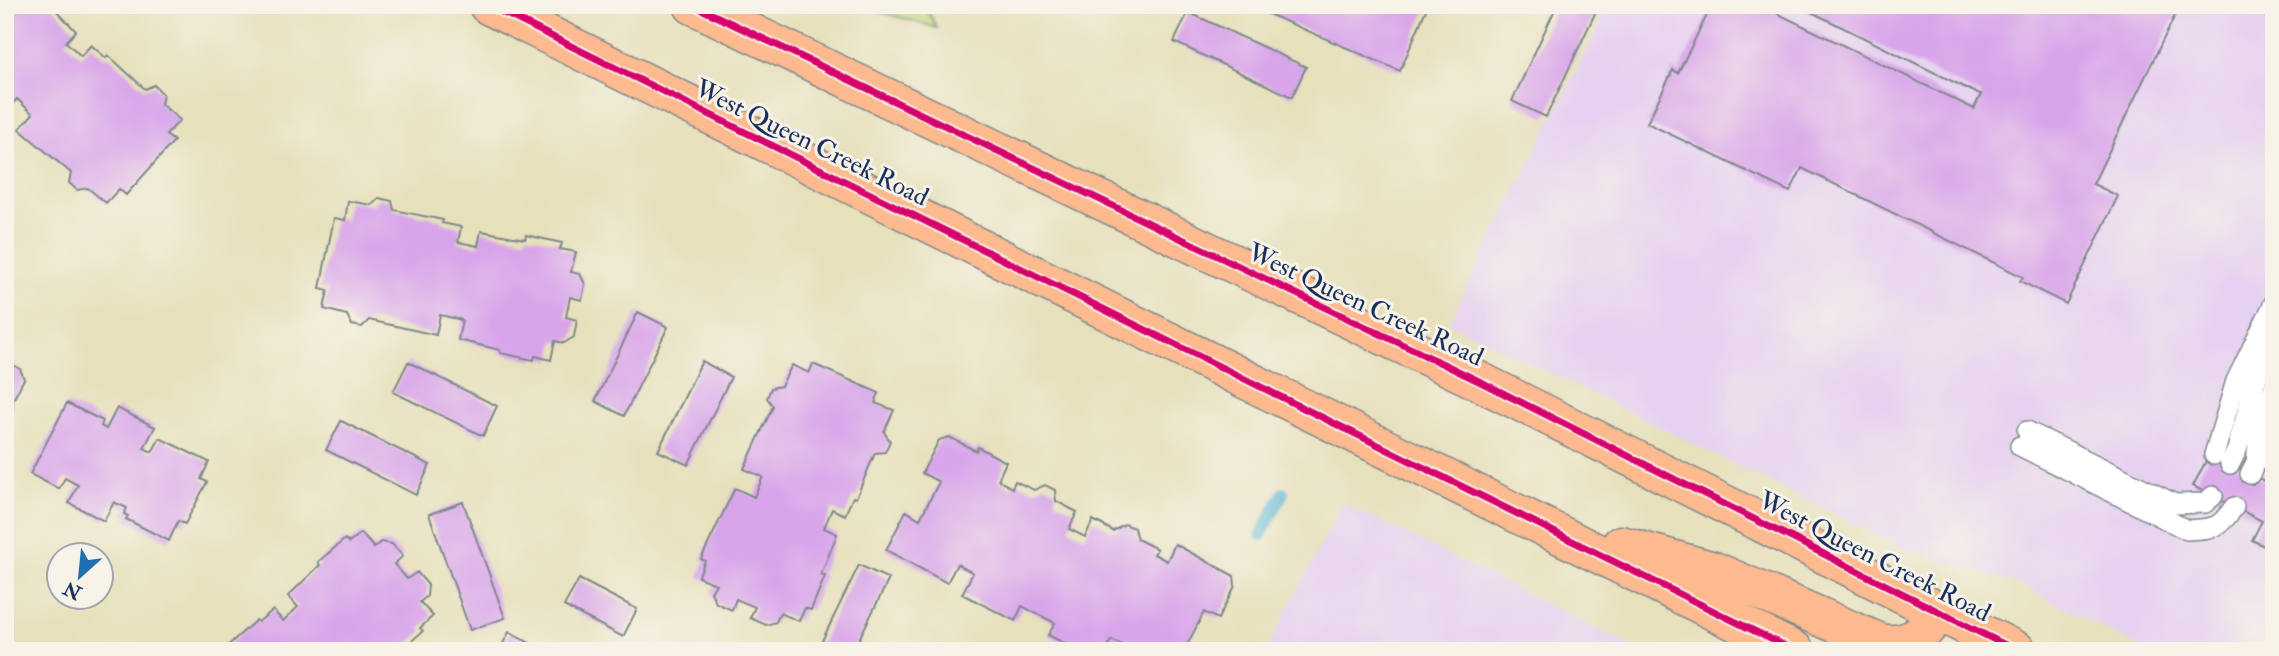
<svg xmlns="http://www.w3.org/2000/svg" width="2279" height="656" viewBox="0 0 2279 656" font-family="'IM FELL Double Pica',serif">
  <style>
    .built { fill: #e6d2f0 }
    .green { fill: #bcd77c; stroke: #6c836d; stroke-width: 2 }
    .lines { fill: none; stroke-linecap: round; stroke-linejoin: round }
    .stream { stroke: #54b5d3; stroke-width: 12 }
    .building { fill: #d8a5ea }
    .service-casing { stroke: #80888c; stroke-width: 22 }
    .primary-casing { stroke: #80888c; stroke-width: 41 }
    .service { stroke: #fff; stroke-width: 19 }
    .primary { stroke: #fcba8e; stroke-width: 38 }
    .cycleway-casing { stroke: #f7f3e8; stroke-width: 11 }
    .cycleway { stroke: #d6006c; stroke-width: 7 }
    .labels { text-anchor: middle; stroke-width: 6; stroke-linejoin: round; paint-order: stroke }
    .street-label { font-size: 26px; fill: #1b2f5e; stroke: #f7f3e8 }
  </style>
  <rect width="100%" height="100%" fill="#f7f3e8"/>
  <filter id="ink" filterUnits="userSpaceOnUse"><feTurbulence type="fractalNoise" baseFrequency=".0143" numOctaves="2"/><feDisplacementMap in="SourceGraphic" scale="14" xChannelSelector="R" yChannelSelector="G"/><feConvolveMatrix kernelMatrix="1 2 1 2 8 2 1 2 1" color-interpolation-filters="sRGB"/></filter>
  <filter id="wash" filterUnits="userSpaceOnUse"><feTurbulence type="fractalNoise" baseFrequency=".00686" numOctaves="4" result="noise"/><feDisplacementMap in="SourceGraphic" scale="28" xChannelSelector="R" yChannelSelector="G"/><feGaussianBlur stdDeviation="1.57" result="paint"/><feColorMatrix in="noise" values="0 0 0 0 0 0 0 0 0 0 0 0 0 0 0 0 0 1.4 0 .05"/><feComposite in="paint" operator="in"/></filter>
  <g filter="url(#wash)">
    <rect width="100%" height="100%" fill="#e6e0bb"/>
    <path class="built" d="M 1609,5 L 2274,5 L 2274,651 L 2146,651 L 2021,585 L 1903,548 L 1449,323 Z
      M 1343,503 L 1641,651 L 1266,651 Z"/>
    <path class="green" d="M 864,5 L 925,5 L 937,28 L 866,8 Z"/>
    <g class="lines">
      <path class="stream" d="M 1261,535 L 1283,493"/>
    </g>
    <g id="blocks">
      <path class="building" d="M 5,5 L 51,5 L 76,31 L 66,42 L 81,56 L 91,45 L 106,58 L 108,55 L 145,89 L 154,85 L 163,94 L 161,104 L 180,120 L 166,135 L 174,141 L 126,195 L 119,189 L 106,203 L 88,188 L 77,190 L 69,183 L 71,173 L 19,129 L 33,114 L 17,99 L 5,111 Z
        M 1248,5 L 1428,5 L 1400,71 Z
        M 1557,5 L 1599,5 L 1546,117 L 1512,101 Z
        M 1712,5 L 1760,5 L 1974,109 L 1981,94 L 1972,91 L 1797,5 L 2180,5 L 2093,184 L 2118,196 L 2066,304 L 2020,281 L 2023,277 L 1802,168 L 1790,192 L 1647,123 L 1673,70 L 1678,73 Z
        M 1188,12 L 1306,67 L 1292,97 L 1174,42 Z
        M 379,198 L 392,201 L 394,210 L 443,220 L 442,223 L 461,227 L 458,242 L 478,246 L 481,231 L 525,239 L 526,235 L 562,243 L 560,249 L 576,252 L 571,272 L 580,274 L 585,284 L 582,300 L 570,297 L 566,317 L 577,320 L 574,337 L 564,343 L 555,341 L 551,360 L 535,356 L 534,360 L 500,353 L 500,350 L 458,340 L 462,320 L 440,315 L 436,335 L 369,320 L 362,327 L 352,325 L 347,315 L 324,309 L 328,290 L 320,288 L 334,218 L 345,220 L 348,201 L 372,205 Z
        M 638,312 L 668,327 L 624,416 L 595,401 Z
        M 5,360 L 20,369 L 24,379 L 10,406 L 13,407 L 5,423 Z
        M 702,361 L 731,377 L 688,465 L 658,451 Z
        M 408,362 L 497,406 L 483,436 L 393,392 Z
        M 813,364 L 879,393 L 875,403 L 894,410 L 884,432 L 890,441 L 885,452 L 875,453 L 856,498 L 853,497 L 845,515 L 832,509 L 824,528 L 837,534 L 821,575 L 825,576 L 811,610 L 805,608 L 799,621 L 780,613 L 776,622 L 766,625 L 750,618 L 755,607 L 736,599 L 732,610 L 716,603 L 711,592 L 716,584 L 698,577 L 705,561 L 701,559 L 735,488 L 754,497 L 763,477 L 744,469 L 773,406 L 767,398 L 771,388 L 781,386 L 792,365 L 809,373 Z
        M 67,403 L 103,421 L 101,426 L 106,429 L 117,408 L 155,427 L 144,448 L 152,452 L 160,438 L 209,462 L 201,479 L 207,482 L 185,524 L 178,521 L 169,541 L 126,519 L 128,516 L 124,514 L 127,508 L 114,502 L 104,521 L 69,503 L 78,485 L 65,478 L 59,489 L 30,474 Z
        M 341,421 L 430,465 L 416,495 L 326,450 Z
        M 949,437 L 976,451 L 978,447 L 1006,462 L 998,480 L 1012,488 L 1015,481 L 1034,490 L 1045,485 L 1055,490 L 1056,501 L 1077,512 L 1069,529 L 1085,537 L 1093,520 L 1113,531 L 1125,524 L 1134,528 L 1137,539 L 1157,549 L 1154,554 L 1167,561 L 1175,544 L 1234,576 L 1235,586 L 1218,619 L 1204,612 L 1186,647 L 1194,651 L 1125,651 L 1127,647 L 1111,640 L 1106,651 L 1080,651 L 1048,635 L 1055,623 L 1022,606 L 1015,621 L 962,594 L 973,573 L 957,564 L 947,583 L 886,550 L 906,511 L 920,519 L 939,482 L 922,473 L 939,440 Z
        M 2210,453 L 2274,486 L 2274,551 L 2252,540 L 2262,521 L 2193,486 Z
        M 463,502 L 505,618 L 470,630 L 429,514 Z
        M 361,533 L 374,548 L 381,542 L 392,544 L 403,556 L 394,564 L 407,579 L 417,572 L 428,585 L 427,596 L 420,602 L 433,616 L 420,628 L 423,631 L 400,651 L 222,651 L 256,620 L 258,622 L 273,610 L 283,621 L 298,607 L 288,596 L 320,565 L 318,562 L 345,539 L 349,543 Z
        M 859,565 L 889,579 L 853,651 L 817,651 Z
        M 579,579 L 637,609 L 623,637 L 564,606 Z
        M 509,632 L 545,651 L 499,651 Z
        M 938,644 L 951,651 L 935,651 Z"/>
    </g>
  </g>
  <g filter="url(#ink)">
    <use href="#blocks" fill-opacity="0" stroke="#80888c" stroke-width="2"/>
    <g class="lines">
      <defs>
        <path id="service" d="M 2027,431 L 2175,504 L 2205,503 L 2213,496
          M 2020,446 L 2187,530 C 2214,528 2218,530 2234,507
          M 2214,455 L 2236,381 L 2274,303
          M 2230,464 L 2237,450 L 2255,382 L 2274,343
          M 2250,474 L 2256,462 L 2260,426 L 2274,387"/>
        <path id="primary" d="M 488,5 L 1795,651
          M 693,5 L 1483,383 L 2017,651
          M 1621,545 L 1714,571 L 1883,644 C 1915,645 1920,635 1940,612"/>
      </defs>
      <use href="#service" class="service-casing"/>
      <use href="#primary" class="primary-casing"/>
      <use href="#service" class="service"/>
      <use href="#primary" class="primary"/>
      <defs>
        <path id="cycleway" d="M 488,5 L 1795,651
          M 693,5 L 1483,383 L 2017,651"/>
      </defs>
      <use href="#cycleway" class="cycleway-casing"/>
      <use href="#cycleway" class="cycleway"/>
    </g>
  </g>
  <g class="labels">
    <g class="street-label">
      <text transform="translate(812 142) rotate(26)" y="9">West Queen Creek Road</text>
      <text transform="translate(1366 304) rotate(25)" y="9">West Queen Creek Road</text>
      <text transform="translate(1875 556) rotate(27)" y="9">West Queen Creek Road</text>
    </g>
  </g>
  <rect width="2279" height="656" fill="none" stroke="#f7f3e8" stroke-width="28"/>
  <g transform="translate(80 576) rotate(207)"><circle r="33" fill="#f7f3e8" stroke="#9fa5b1" stroke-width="2"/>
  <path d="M0-5L12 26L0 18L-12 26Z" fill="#1f6fb2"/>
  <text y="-10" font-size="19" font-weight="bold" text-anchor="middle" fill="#1b2f5e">N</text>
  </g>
</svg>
